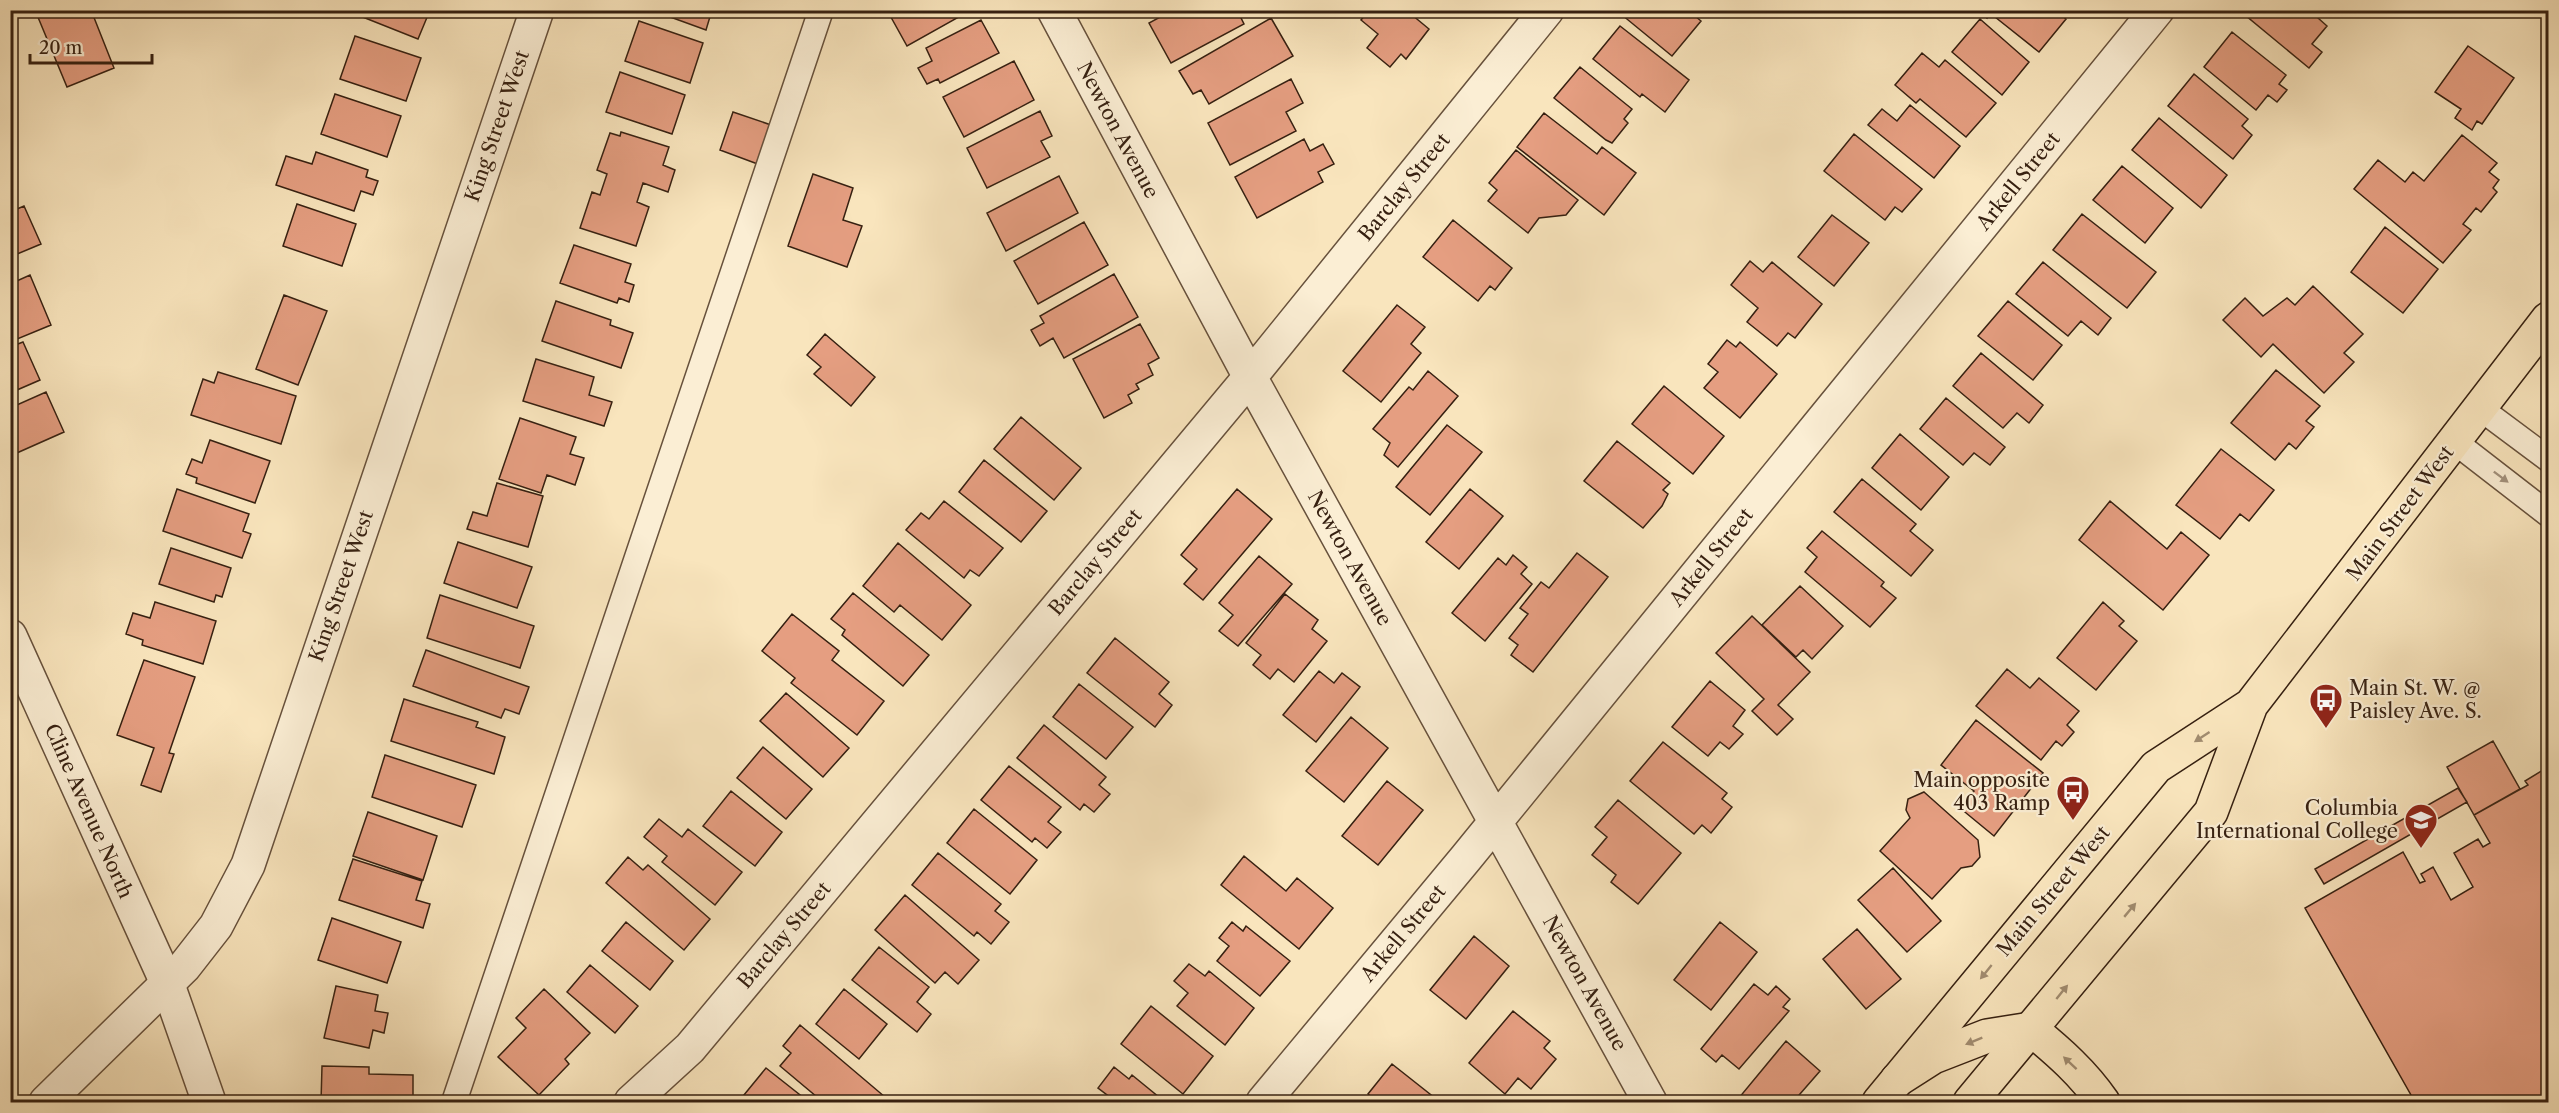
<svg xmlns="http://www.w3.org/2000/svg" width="2559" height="1113" viewBox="0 0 2559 1113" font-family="'Libre Caslon Text',serif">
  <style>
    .building { fill: #e59e81; stroke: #362011; stroke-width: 1.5 }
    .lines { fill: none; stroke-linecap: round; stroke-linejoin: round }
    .service-casing { stroke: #67513c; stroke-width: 27 }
    .minor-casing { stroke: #67513c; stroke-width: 36 }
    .tertiary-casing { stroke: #67513c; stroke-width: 36 }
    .primary-casing { stroke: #362011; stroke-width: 36 }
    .motorway-casing { stroke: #362011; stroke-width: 36 }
    .service { stroke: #fbeed4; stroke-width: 24 }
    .minor { stroke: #fbeed4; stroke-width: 33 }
    .tertiary { stroke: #fbeed4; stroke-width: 33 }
    .primary { stroke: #f9e5bd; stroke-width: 33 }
    .motorway { stroke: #f9e5bd; stroke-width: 33 }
    .oneway { fill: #a2917c }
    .oneway2 { fill: #a18c70 }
    .labels { text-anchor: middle; stroke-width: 4.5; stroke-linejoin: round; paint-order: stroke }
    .street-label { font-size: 20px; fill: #362011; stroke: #fbeed4 }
    .poi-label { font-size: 20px; fill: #362011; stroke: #fbeed4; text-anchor: end }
  </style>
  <rect width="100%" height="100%" fill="#f9e5bd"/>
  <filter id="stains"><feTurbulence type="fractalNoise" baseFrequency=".00333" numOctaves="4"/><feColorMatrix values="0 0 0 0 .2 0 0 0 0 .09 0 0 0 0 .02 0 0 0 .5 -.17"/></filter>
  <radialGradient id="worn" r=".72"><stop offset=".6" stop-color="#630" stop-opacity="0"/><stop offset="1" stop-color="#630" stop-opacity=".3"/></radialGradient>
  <path class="building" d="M 35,10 L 91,10 L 114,68 L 67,87 Z
    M 345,10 L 422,10 L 421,12 L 428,15 L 418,39 Z
    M 651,10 L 712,10 L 706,30 Z
    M 887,10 L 965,10 L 966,13 L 907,46 Z
    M 1173,10 L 1237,10 L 1244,24 L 1171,63 L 1149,23 Z
    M 1369,10 L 1406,10 L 1429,29 L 1406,59 L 1401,54 L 1390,67 L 1367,48 L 1378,34 L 1361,20 Z
    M 1626,10 L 1688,10 L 1701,21 L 1672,56 L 1622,15 Z
    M 1978,10 L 2055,10 L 2066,19 L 2039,52 L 1990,13 L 1987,18 Z
    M 2248,10 L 2309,10 L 2327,26 L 2312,44 L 2322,52 L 2309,68 L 2245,15 Z
    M 1271,18 L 1293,56 L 1209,104 L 1201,90 L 1193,94 L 1179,71 Z
    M 1980,19 L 2029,62 L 2002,95 L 1952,52 Z
    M 981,20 L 999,53 L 940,83 L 938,79 L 927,84 L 918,68 L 932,61 L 926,48 Z
    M 639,21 L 703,43 L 690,83 L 625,61 Z
    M 1620,26 L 1689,80 L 1665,112 L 1642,94 L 1640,97 L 1593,59 Z
    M 2232,32 L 2286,75 L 2279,84 L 2287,90 L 2277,102 L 2268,95 L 2256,110 L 2204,67 Z
    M 355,36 L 421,58 L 406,101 L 340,79 Z
    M 2468,46 L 2514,78 L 2482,124 L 2477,121 L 2472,130 L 2455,118 L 2461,109 L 2435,92 Z
    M 1922,53 L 1939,67 L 1945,60 L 1996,103 L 1966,137 L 1920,99 L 1916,103 L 1895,85 Z
    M 1014,61 L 1034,100 L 964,137 L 943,97 Z
    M 1580,67 L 1632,109 L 1624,119 L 1628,123 L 1612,143 L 1606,140 L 1554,98 Z
    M 620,72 L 685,95 L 672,134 L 606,112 Z
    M 2194,74 L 2248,119 L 2242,126 L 2252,135 L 2233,159 L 2168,106 Z
    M 1291,79 L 1303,103 L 1286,112 L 1296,131 L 1230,165 L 1208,123 Z
    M 335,94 L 401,116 L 387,157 L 321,134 Z
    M 1910,105 L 1960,146 L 1934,178 L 1868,125 L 1882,109 L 1897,121 Z
    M 1040,111 L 1052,136 L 1041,141 L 1050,157 L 987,188 L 967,148 Z
    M 733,112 L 777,127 L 763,166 L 720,150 Z
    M 1544,113 L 1597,154 L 1602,147 L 1636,173 L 1604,215 L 1517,147 Z
    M 2159,118 L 2227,175 L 2201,208 L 2132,150 Z
    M 621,132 L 669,147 L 663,165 L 675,170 L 668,192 L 643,183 L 637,202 L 649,207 L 636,246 L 580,228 L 592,192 L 600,195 L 607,174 L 597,170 L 610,133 L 620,136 Z
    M 1854,134 L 1922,189 L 1902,212 L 1895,207 L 1885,220 L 1824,171 Z
    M 2462,135 L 2497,163 L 2489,172 L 2499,180 L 2493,188 L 2497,192 L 2481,212 L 2476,208 L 2463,224 L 2471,230 L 2443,263 L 2354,189 L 2378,160 L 2405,182 L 2413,172 L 2424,181 Z
    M 1304,139 L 1310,151 L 1323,144 L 1334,164 L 1318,172 L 1323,182 L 1257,218 L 1235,177 Z
    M 1516,150 L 1578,200 L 1566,215 L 1539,218 L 1528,233 L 1488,201 L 1497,190 L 1489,183 Z
    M 316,152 L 368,170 L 366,177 L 378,181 L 373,195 L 361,191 L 354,211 L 276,185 L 286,156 L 312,164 Z
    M 2122,166 L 2173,208 L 2145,243 L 2093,200 Z
    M 813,174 L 853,188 L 843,220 L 862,226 L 847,267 L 788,246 Z
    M 1059,176 L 1078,213 L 1006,251 L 987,213 Z
    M 297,204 L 356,224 L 342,266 L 283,246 Z
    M 24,206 L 41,244 L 10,257 L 10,212 Z
    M 2082,214 L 2156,272 L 2127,308 L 2053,250 Z
    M 1832,215 L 1869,243 L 1834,286 L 1798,257 Z
    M 1453,220 L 1512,268 L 1495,290 L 1490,286 L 1478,301 L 1423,257 Z
    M 1084,222 L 1108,265 L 1038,304 L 1014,261 Z
    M 2385,227 L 2438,269 L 2403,313 L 2351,272 Z
    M 574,245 L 631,264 L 625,282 L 634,285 L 629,302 L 619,298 L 617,303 L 560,283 Z
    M 1750,261 L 1763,272 L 1772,262 L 1822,304 L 1795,338 L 1788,333 L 1777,346 L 1747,322 L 1758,308 L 1731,285 Z
    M 2043,262 L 2111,318 L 2098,335 L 2081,321 L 2068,336 L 2016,294 Z
    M 1114,274 L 1138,317 L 1064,358 L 1053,338 L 1040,346 L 1031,330 L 1044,323 L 1040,316 Z
    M 30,275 L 51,325 L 10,342 L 10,284 Z
    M 2313,286 L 2363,334 L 2344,353 L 2354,362 L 2324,393 L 2273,344 L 2261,357 L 2223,320 L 2245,298 L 2263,316 L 2287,298 L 2295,305 Z
    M 284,295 L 327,311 L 298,385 L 256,369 Z
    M 556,301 L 611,320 L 610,325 L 633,333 L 621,368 L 542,341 Z
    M 2008,301 L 2062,345 L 2033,380 L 1978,336 Z
    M 1397,305 L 1425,327 L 1411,344 L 1421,353 L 1381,402 L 1343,371 Z
    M 1140,324 L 1159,358 L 1148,364 L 1153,375 L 1136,384 L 1139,389 L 1128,395 L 1132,403 L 1104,418 L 1073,359 Z
    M 825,334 L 875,377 L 851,406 L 814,374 L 821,367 L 807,355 Z
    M 1727,340 L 1736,347 L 1740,342 L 1777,374 L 1740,418 L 1704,388 L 1718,372 L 1708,364 Z
    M 23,342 L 40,380 L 10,393 L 10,347 Z
    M 1981,353 L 2043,405 L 2029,423 L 2017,413 L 2003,428 L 1953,386 Z
    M 536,359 L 594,377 L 589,395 L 612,402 L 604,426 L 523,401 Z
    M 2276,370 L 2320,406 L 2306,421 L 2314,427 L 2296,449 L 2289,443 L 2275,460 L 2231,423 Z
    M 1428,371 L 1458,396 L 1398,467 L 1384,455 L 1390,443 L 1373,429 L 1409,387 L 1413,390 Z
    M 218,372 L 296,396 L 281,444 L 191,415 L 203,379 L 214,383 Z
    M 1664,386 L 1724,436 L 1693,474 L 1632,424 Z
    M 46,392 L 64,432 L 10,456 L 10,408 Z
    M 1946,398 L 2005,447 L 1990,465 L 1974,453 L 1963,465 L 1920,429 Z
    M 1021,417 L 1081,468 L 1054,500 L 994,449 Z
    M 520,418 L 576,437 L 570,454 L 584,458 L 575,485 L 547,475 L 541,493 L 499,479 Z
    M 1447,425 L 1482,452 L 1430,515 L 1396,487 Z
    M 1900,434 L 1949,477 L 1921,510 L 1872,468 Z
    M 210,440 L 270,461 L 255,503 L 196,483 L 197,478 L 186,474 L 192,459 L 202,463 Z
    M 1617,441 L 1670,483 L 1663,490 L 1668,494 L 1662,506 L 1643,528 L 1584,481 Z
    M 2221,449 L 2274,490 L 2249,521 L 2240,514 L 2220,539 L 2176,505 Z
    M 984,460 L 1047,511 L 1021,542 L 959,492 Z
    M 1862,479 L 1916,524 L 1910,531 L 1933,550 L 1911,576 L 1834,512 Z
    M 497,483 L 543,496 L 528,547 L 467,529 L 473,512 L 487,516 Z
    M 177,489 L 249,514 L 243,531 L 251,534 L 242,558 L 163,531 Z
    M 1237,489 L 1272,519 L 1203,600 L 1184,584 L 1197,569 L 1181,555 Z
    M 1470,489 L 1503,516 L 1459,569 L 1426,542 Z
    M 944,501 L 1003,548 L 979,576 L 970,570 L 964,578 L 906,530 L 921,513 L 929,519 Z
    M 2110,501 L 2167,549 L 2181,532 L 2209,555 L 2163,610 L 2079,540 Z
    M 1822,531 L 1884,582 L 1881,586 L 1896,598 L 1870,627 L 1805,572 L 1817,557 L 1807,548 Z
    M 458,542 L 532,567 L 517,608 L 444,583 Z
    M 898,543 L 971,605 L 942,640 L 900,605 L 894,612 L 863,586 Z
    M 171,548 L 231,568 L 222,597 L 216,595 L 214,602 L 159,584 Z
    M 1577,553 L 1608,577 L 1533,672 L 1511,655 L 1518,645 L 1509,638 L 1528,614 L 1520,608 L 1541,582 L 1549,588 Z
    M 1513,555 L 1527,567 L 1521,574 L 1532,584 L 1485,641 L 1452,613 L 1498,558 L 1506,565 Z
    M 1259,556 L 1292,584 L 1238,646 L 1219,631 L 1233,615 L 1219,603 Z
    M 1800,586 L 1843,626 L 1812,659 L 1803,650 L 1796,657 L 1762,625 Z
    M 853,593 L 929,655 L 903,686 L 842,635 L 845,630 L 831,619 Z
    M 1285,594 L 1318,620 L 1312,629 L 1327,641 L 1294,682 L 1278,669 L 1270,679 L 1253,665 L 1261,655 L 1246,643 Z
    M 440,595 L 534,626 L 520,668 L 427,638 Z
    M 155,602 L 216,621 L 203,664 L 142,645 L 143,640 L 126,634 L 133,613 L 150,618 Z
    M 2103,602 L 2124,621 L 2119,626 L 2137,641 L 2096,690 L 2057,658 Z
    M 792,614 L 839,651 L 832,660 L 884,701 L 857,735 L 791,683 L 795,678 L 762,651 Z
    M 1752,616 L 1810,672 L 1778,705 L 1793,719 L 1777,735 L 1752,711 L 1764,699 L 1716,653 Z
    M 1115,638 L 1169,682 L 1159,694 L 1172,705 L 1155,727 L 1087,673 Z
    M 426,650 L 529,687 L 519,714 L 505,709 L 501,718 L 413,686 Z
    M 144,660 L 195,677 L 169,753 L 174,754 L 161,792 L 141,785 L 154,748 L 117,735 Z
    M 2007,669 L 2030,688 L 2039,678 L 2079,711 L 2067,725 L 2074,732 L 2062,746 L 2056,741 L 2041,760 L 1976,706 Z
    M 1319,671 L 1334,683 L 1342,673 L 1360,687 L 1316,742 L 1283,715 Z
    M 1710,681 L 1745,710 L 1733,726 L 1743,734 L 1729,749 L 1720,742 L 1708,756 L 1672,727 Z
    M 1079,684 L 1133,727 L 1106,759 L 1053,717 Z
    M 786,693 L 849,748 L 823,777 L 760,721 Z
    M 404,699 L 478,722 L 476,727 L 505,737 L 494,774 L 391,741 Z
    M 1351,717 L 1388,748 L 1344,802 L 1306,771 Z
    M 1976,720 L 2043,773 L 1994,836 L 1960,808 L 1974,791 L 1941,765 Z
    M 1044,725 L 1106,777 L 1099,785 L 1110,794 L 1094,812 L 1084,804 L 1080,810 L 1017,758 Z
    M 2493,741 L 2520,789 L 2474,815 L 2447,767 Z
    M 1663,742 L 1727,793 L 1722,799 L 1732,807 L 1711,833 L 1702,825 L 1694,834 L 1630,781 Z
    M 763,747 L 812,789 L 786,819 L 737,778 Z
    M 385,755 L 476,785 L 462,827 L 372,797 Z
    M 1009,766 L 1061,807 L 1048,822 L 1061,832 L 1047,848 L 1035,838 L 1032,842 L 981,800 Z
    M 2548,767 L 2548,1102 L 2415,1102 L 2305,908 L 2403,852 L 2420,883 L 2425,881 L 2421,874 L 2433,867 L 2451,900 L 2473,887 L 2454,853 L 2478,839 L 2483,847 L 2490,843 L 2474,815 L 2528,785 L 2525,781 Z
    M 1387,781 L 1423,810 L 1378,865 L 1342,836 Z
    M 2458,788 L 2467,802 L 2324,884 L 2315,869 Z
    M 731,791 L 782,832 L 755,866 L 703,826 Z
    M 1924,792 L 1978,840 L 1980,857 L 1972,866 L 1961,868 L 1932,899 L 1880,851 L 1910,818 L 1906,810 L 1908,799 Z
    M 1618,800 L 1681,853 L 1638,904 L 1611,882 L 1616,875 L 1592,855 L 1607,837 L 1595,827 Z
    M 974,809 L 1037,860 L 1010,894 L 947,843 Z
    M 368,812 L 437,836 L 423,880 L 353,856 Z
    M 659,819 L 682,837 L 688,829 L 742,872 L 715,905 L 662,862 L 667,856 L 644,837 Z
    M 938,853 L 1001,904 L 995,911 L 1009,922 L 991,944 L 977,932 L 974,936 L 912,885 Z
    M 1244,856 L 1286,891 L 1297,878 L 1333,908 L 1299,949 L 1221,885 Z
    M 628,857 L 643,870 L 648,865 L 710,919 L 684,950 L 606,883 Z
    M 353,859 L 422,881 L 416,900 L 430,904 L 423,928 L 339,900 Z
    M 1893,868 L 1941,921 L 1907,952 L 1858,900 Z
    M 905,895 L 979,960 L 958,984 L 945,972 L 935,983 L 875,930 Z
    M 332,918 L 401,942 L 387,983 L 318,960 Z
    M 626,922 L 673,961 L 650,990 L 602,951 Z
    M 1232,922 L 1243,931 L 1246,926 L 1290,961 L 1260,996 L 1217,961 L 1229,946 L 1219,938 Z
    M 1720,922 L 1757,952 L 1711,1010 L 1674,980 Z
    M 1857,929 L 1901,979 L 1866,1009 L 1823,959 Z
    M 1474,936 L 1509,966 L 1466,1019 L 1430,990 Z
    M 879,947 L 929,987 L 917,1002 L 931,1014 L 917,1032 L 852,980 Z
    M 1189,964 L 1205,976 L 1209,971 L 1254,1008 L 1225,1045 L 1177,1006 L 1188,993 L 1174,981 Z
    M 590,965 L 638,1006 L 615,1033 L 567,992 Z
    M 1754,984 L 1768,995 L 1776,986 L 1790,999 L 1783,1007 L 1789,1011 L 1739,1069 L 1722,1055 L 1716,1062 L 1701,1049 Z
    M 336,986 L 378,995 L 375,1011 L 388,1013 L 384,1033 L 373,1030 L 369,1048 L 324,1038 Z
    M 544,989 L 590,1033 L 565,1059 L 569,1064 L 539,1095 L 498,1057 L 526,1028 L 516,1018 Z
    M 844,989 L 887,1024 L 859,1059 L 816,1024 Z
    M 1151,1006 L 1213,1056 L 1183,1094 L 1121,1044 Z
    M 1513,1011 L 1550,1041 L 1544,1048 L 1556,1059 L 1531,1089 L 1518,1078 L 1505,1094 L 1469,1063 Z
    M 800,1025 L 885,1097 L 881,1102 L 823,1102 L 780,1066 L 791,1053 L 783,1046 Z
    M 1786,1041 L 1820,1071 L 1793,1102 L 1742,1102 L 1738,1099 Z
    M 1392,1064 L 1440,1102 L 1378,1102 L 1368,1094 Z
    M 322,1066 L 369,1067 L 369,1074 L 413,1075 L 413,1102 L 321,1102 Z
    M 1114,1067 L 1129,1079 L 1132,1075 L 1165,1102 L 1108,1102 L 1111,1098 L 1098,1088 Z
    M 766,1068 L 809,1102 L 741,1102 L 739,1101 Z"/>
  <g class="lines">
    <defs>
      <path id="service" d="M 2481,409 L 2548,459
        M 2455,442 L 2548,514
        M 454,1102 L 821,10"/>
      <path id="minor" d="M 1054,10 L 1250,377 L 1650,1102
        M 10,636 L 168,985 L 209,1102
        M 631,1102 L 690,1048 L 1250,377 L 1547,10
        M 1263,1102 L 1466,858 L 2157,10"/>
      <path id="tertiary" d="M 46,1102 L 184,967 L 216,926 L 248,865 L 537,10"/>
      <path id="primary" d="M 1879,1102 L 2156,767 L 2251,705
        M 1970,1102 L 2211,812 L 2251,705 L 2548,319"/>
      <path id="motorway" d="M 1897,1080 L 1933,1057 L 1987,1036 L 2031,1029 C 2059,1052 2083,1073 2103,1102"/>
    </defs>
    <use href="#service" class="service-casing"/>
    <use href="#minor" class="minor-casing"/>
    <use href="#tertiary" class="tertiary-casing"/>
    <use href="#primary" class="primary-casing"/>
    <use href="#motorway" class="motorway-casing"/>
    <use href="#service" class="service"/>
    <use href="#minor" class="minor"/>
    <use href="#tertiary" class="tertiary"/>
    <use href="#primary" class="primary"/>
    <use href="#motorway" class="motorway"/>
  </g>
  <defs><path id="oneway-solid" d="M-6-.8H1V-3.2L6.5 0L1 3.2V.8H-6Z" transform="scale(1.5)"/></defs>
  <use class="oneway" href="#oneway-solid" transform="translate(2501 477) rotate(37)"/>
  <g class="oneway2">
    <use href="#oneway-solid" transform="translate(2202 737) rotate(147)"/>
    <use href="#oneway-solid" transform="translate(2130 910) rotate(-50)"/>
    <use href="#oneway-solid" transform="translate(1986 972) rotate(129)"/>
    <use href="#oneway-solid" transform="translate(2062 992) rotate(-51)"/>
    <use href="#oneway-solid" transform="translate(1974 1041) rotate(158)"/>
    <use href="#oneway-solid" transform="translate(2070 1063) rotate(-137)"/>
  </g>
  <defs>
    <symbol id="bus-pin" viewBox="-11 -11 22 30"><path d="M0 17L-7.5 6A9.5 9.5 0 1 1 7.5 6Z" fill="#8f2418" stroke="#fbeed4"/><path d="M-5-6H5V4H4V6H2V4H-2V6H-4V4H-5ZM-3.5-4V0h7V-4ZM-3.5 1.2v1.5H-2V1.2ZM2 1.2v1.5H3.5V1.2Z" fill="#fff"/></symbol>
    <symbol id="school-pin" viewBox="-11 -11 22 30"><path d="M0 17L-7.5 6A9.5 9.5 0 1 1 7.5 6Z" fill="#8f2418" stroke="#fbeed4"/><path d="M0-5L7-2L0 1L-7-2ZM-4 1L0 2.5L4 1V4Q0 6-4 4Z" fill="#fff"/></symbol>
  </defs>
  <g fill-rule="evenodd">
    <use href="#bus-pin" x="2307" y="681" width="38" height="52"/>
    <use href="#bus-pin" x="2054" y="773" width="38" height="52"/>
    <use href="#school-pin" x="2402" y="801" width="38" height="52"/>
  </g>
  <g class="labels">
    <g class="street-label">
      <text transform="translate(497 126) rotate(-71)" y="7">King Street West</text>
      <text transform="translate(1118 130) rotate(62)" y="7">Newton Avenue</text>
      <text transform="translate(2018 181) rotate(-51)" y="7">Arkell Street</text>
      <text transform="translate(1404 187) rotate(-51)" y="7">Barclay Street</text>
      <text transform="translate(2400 513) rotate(-53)" y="7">Main Street West</text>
      <text transform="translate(1711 557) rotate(-51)" y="7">Arkell Street</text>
      <text transform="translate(1350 558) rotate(61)" y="7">Newton Avenue</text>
      <text transform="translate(1095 562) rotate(-50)" y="7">Barclay Street</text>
      <text transform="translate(341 586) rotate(-71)" y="7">King Street West</text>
      <text transform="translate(89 811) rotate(66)" y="7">Cline Avenue North</text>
      <text transform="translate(2053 891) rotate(-50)" y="7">Main Street West</text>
      <text transform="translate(1403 933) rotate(-50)" y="7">Arkell Street</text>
      <text transform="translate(784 935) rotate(-50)" y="7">Barclay Street</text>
      <text transform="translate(1585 983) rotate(61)" y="7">Newton Avenue</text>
    </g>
    <g class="poi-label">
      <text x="2349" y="695" text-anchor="start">Main St. W. @<tspan x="2349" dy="23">Paisley Ave. S.</tspan></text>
      <text x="2050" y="787">Main opposite<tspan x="2050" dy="23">403 Ramp</tspan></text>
      <text x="2398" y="815">Columbia<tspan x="2398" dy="23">International College</tspan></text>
    </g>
  </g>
  <rect width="2559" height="1113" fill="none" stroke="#f9e5bd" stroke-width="36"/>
  <rect x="12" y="12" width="2535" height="1089" fill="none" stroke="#362011" stroke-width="3"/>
  <rect x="18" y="18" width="2523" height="1077" fill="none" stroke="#362011" stroke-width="1.5"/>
  <path d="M30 54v9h122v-9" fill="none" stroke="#362011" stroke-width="3"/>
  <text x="39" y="54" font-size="18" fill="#362011" stroke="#fbeed4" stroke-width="4.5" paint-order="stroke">20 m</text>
  <rect width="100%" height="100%" filter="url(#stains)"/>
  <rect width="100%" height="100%" fill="url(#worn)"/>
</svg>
